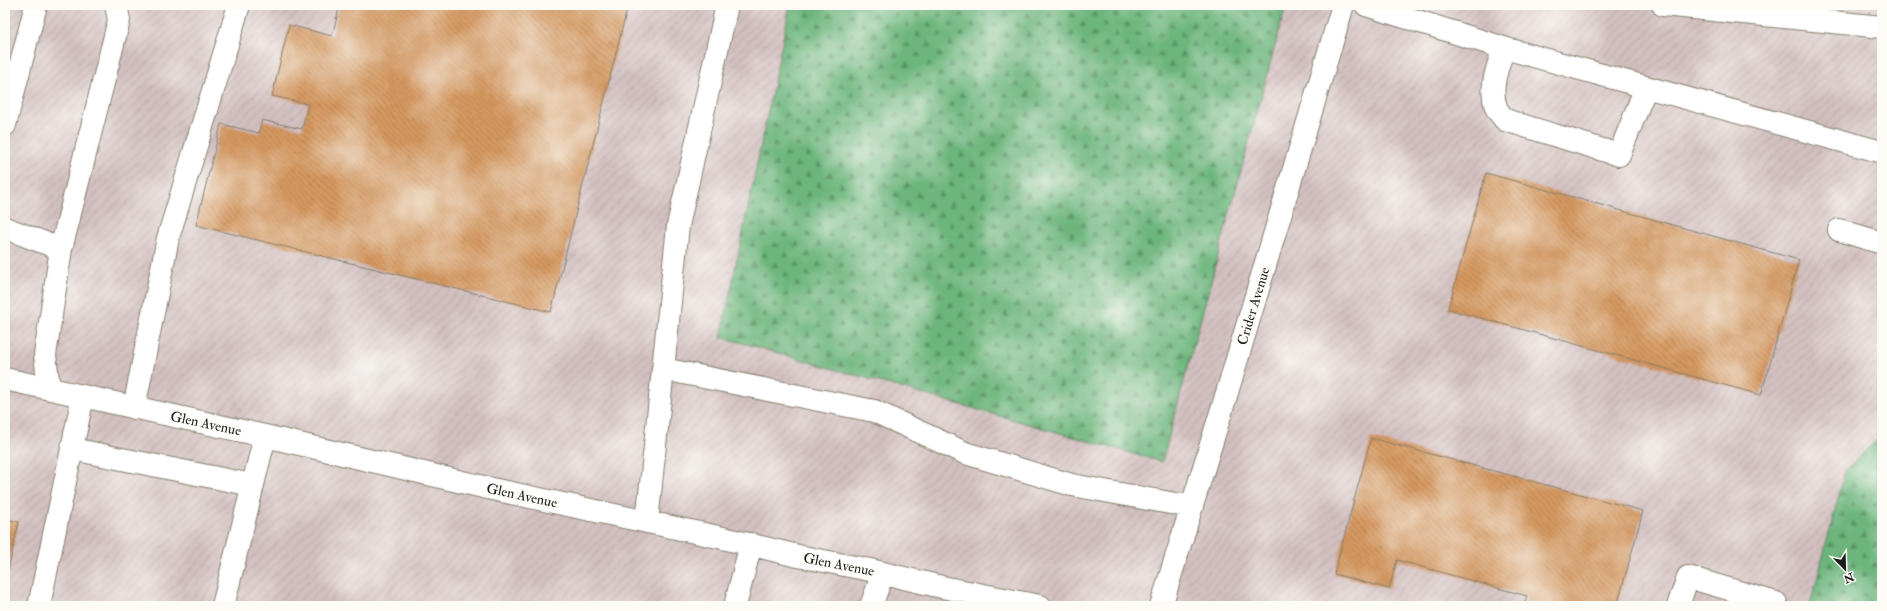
<svg xmlns="http://www.w3.org/2000/svg" width="1887" height="611" viewBox="0 0 1887 611" font-family="'IM FELL Double Pica',serif">
  <style>
    .industrial { fill: url(#industrial-furrows) }
    .forest { fill: url(#forest-firs); stroke: #44684c }
    .building { fill: url(#building-back-hatch) }
    .lines { fill: none; stroke-linecap: round; stroke-linejoin: round }
    .minor-casing { stroke: #847e6c; stroke-width: 24 }
    .minor { stroke: #fff; stroke-width: 22 }
    .labels { text-anchor: middle; stroke-width: 4; stroke-linejoin: round; paint-order: stroke }
    .street-label { font-size: 14px; fill: #1c1c1c; stroke: #fdfcf7 }
  </style>
  <defs>
    <pattern id="industrial-furrows" width="10" height="10" patternUnits="userSpaceOnUse"><rect width="10" height="10" fill="#d1bfbf"/><path d="M-1 1l2-2M0 10L10 0M9 11l2-2" fill="none" stroke="#b3a4a4"/></pattern>
    <pattern id="forest-firs" width="22" height="20" patternUnits="userSpaceOnUse"><rect width="22" height="20" fill="#6cb57c"/><path d="M5 1l3.5 6h-7zM16 11l3.5 6h-7z" fill="#589265"/></pattern>
    <pattern id="building-back-hatch" width="6" height="6" patternUnits="userSpaceOnUse"><rect width="6" height="6" fill="#d59961"/><path d="M-1 5l2 2M0 0l6 6M5-1l2 2" fill="none" stroke="#ac7c4f"/></pattern>
  </defs>
  <rect width="100%" height="100%" fill="#fdfcf7"/>
  <filter id="ink" filterUnits="userSpaceOnUse"><feTurbulence type="fractalNoise" baseFrequency=".025" numOctaves="2"/><feDisplacementMap in="SourceGraphic" scale="8" xChannelSelector="R" yChannelSelector="G"/><feConvolveMatrix kernelMatrix="1 2 1 2 8 2 1 2 1" color-interpolation-filters="sRGB"/></filter>
  <filter id="wash" filterUnits="userSpaceOnUse"><feTurbulence type="fractalNoise" baseFrequency=".012" numOctaves="4" result="noise"/><feDisplacementMap in="SourceGraphic" scale="16" xChannelSelector="R" yChannelSelector="G"/><feGaussianBlur stdDeviation="0.9" result="paint"/><feColorMatrix in="noise" values="0 0 0 0 0 0 0 0 0 0 0 0 0 0 0 0 0 1.4 0 .05"/><feComposite in="paint" operator="in"/></filter>
  <g filter="url(#wash)">
    <rect width="100%" height="100%" fill="#ebe0bd"/>
    <path class="industrial" d="M 5,5 L 1882,5 L 1882,606 L 5,606 Z"/>
    <path class="forest" d="M 790,5 L 1286,5 L 1162,462 L 721,337 Z
      M 1882,434 L 1882,606 L 1810,606 L 1845,471 Z"/>
    <g id="blocks">
      <path class="building" d="M 340,5 L 628,5 L 551,312 L 196,225 L 221,124 L 259,133 L 262,120 L 302,129 L 308,104 L 272,96 L 289,25 L 332,36 Z
        M 1486,173 L 1799,260 L 1761,395 L 1448,309 Z
        M 1371,438 L 1643,511 L 1617,606 L 1524,606 L 1527,596 L 1397,560 L 1389,589 L 1334,574 Z
        M 5,519 L 19,522 L 6,579 L 5,579 Z"/>
    </g>
  </g>
  <g filter="url(#ink)">
    <use href="#blocks" fill-opacity="0" stroke="#847e6c" stroke-width="1"/>
    <g class="lines">
      <defs>
        <path id="minor" d="M 1366,5 L 1504,48 L 1882,152
          M 1663,5 L 1882,27
          M 1504,48 C 1498,66 1489,87 1496,107 C 1497,111 1502,116 1505,120 L 1619,155 L 1646,87
          M 5,125 L 36,5
          M 5,228 L 61,249
          M 1839,230 L 1882,243
          M 663,369 L 874,411 L 965,453 L 1072,485 L 1192,507
          M 5,379 L 265,436 L 492,489 L 723,538 L 798,556 L 870,570 L 942,587 L 1040,606
          M 49,388 L 45,355 L 61,249 L 119,20 L 116,5
          M 134,408 L 168,238 L 239,5
          M 72,449 L 252,485
          M 647,522 L 678,226 L 727,5
          M 39,606 L 83,396
          M 223,606 L 265,436
          M 735,606 L 751,544
          M 871,606 L 883,573
          M 1161,606 L 1226,396 L 1343,5
          M 1678,606 L 1688,577 L 1776,603 L 1775,606"/>
      </defs>
      <use href="#minor" class="minor-casing"/>
      <use href="#minor" class="minor"/>
    </g>
  </g>
  <g class="labels">
    <g class="street-label">
      <text transform="translate(1253 306) rotate(-73)" y="5">Crider Avenue</text>
      <text transform="translate(206 423) rotate(12)" y="5">Glen Avenue</text>
      <text transform="translate(522 495) rotate(12)" y="5">Glen Avenue</text>
      <text transform="translate(839 564) rotate(11)" y="5">Glen Avenue</text>
    </g>
  </g>
  <rect width="1887" height="611" fill="none" stroke="#fdfcf7" stroke-width="20"/>
  <g transform="translate(1845 569) rotate(157)" stroke="#fdfcf7" stroke-width="3" paint-order="stroke">
  <path d="M0-3L7 15L0 10L-7 15Z" fill="#1c1c1c"/>
  <text y="-6" font-size="11" font-weight="bold" text-anchor="middle" fill="#1c1c1c">N</text>
  </g>
</svg>
